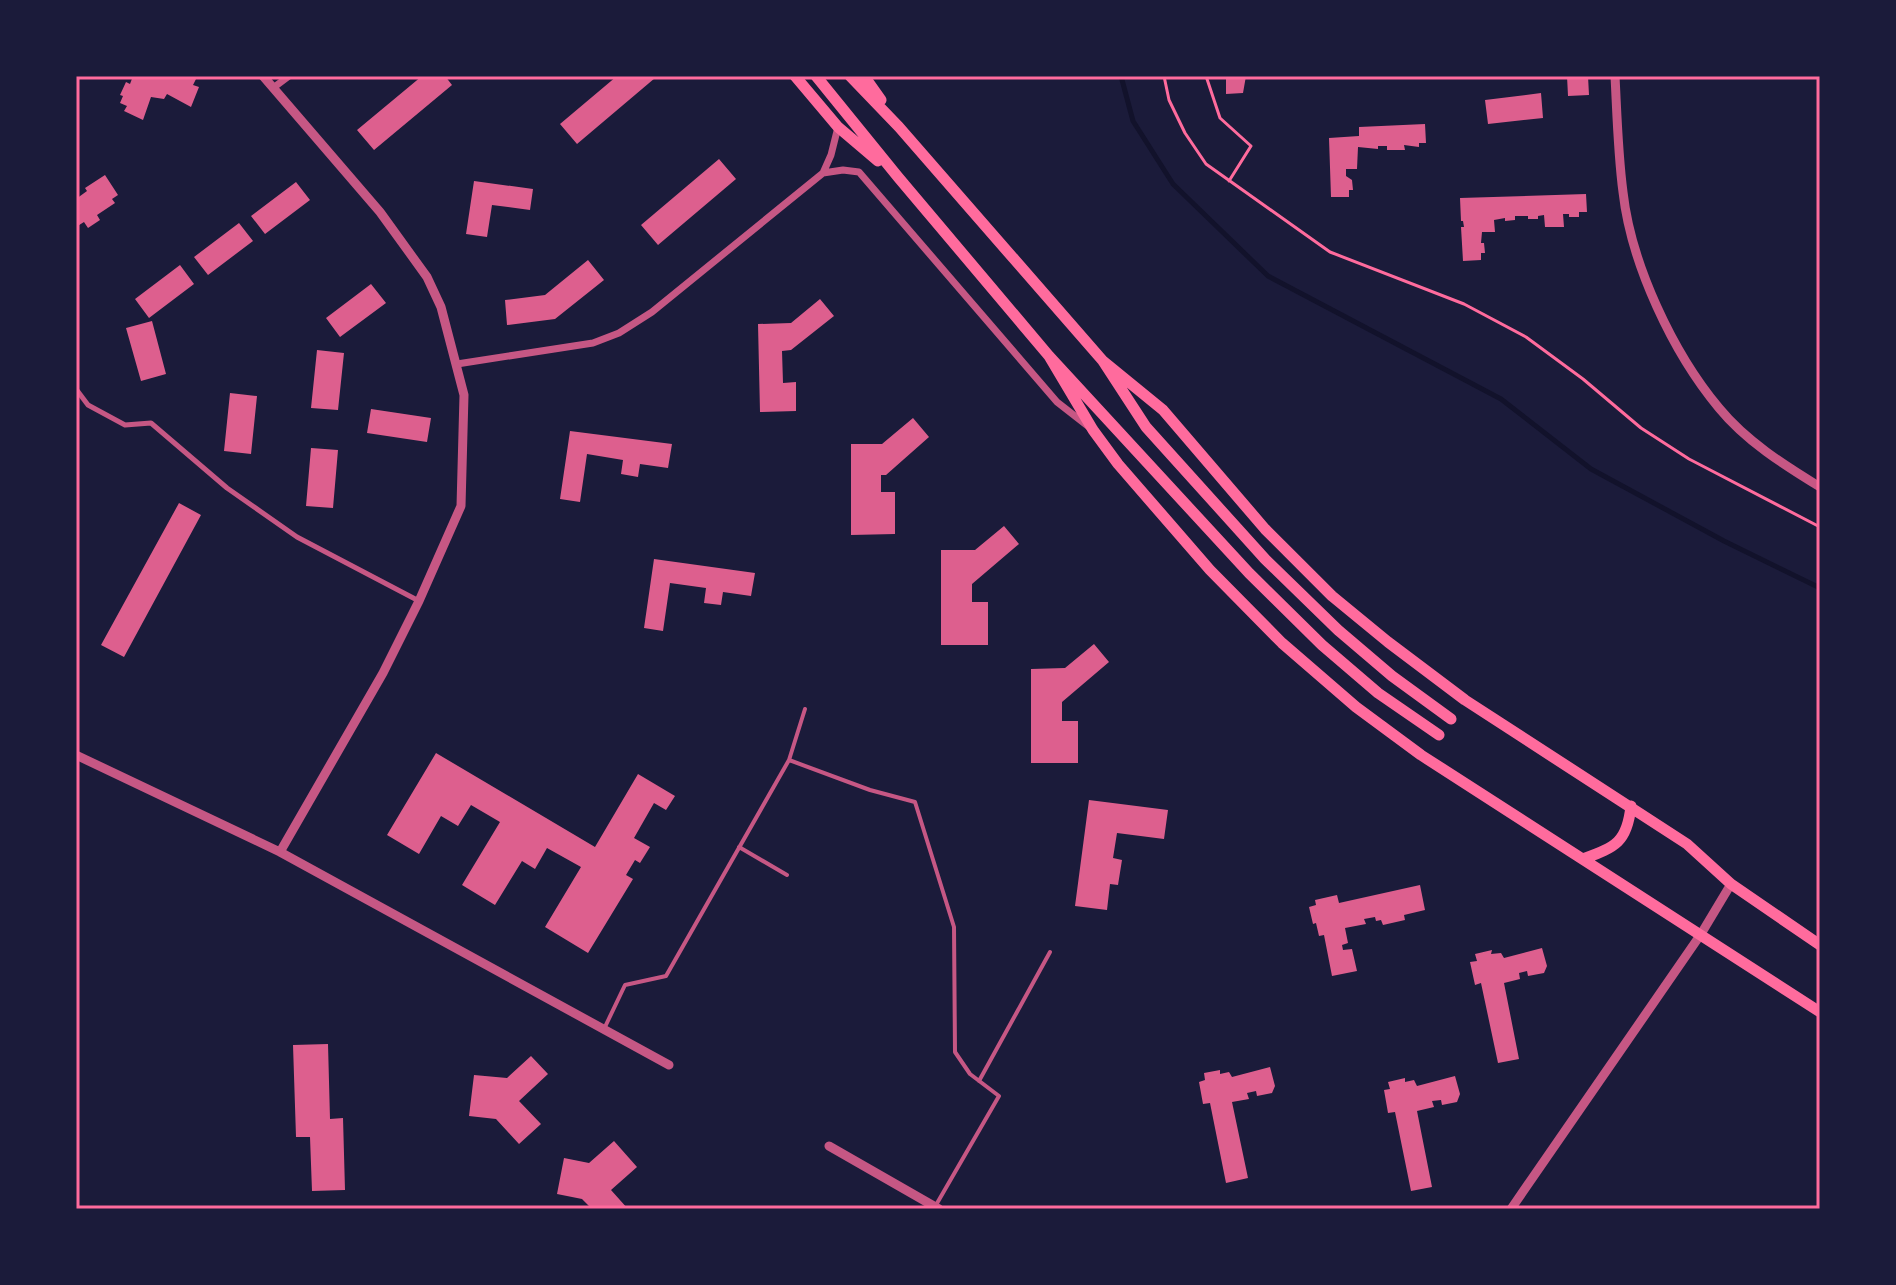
<svg xmlns="http://www.w3.org/2000/svg" width="1896" height="1285" viewBox="0 0 1896 1285" font-family="'DM Sans',sans-serif">
  <style>
    .lines { fill: none; stroke-linecap: round; stroke-linejoin: round }
    .stream { stroke: #12122b; stroke-width: 5 }
    .building { fill: #dd5f8e }
    .path { stroke: #ff6b9d; stroke-width: 3 }
    .service { stroke: #c65784; stroke-width: 4 }
    .pedestrian { stroke: #c65784; stroke-width: 5 }
    .minor { stroke: #c65784; stroke-width: 7 }
    .tertiary { stroke: #c65784; stroke-width: 9 }
    .primary { stroke: #ff6b9d; stroke-width: 11 }
    .neatline { fill: none; stroke: #ff6b9d; stroke-width: 3 }
  </style>
  <rect width="100%" height="100%" fill="#1b1b3a"/>
  <g class="lines">
    <path class="stream" d="M 1121,76 L 1133,121 L 1173,184 L 1268,276 L 1501,399 L 1591,469 L 1724,541 L 1820,588"/>
  </g>
  <path class="building" d="M 133,76 L 190,76 L 196,79 L 193,85 L 199,87 L 191,107 L 167,94 L 164,99 L 151,97 L 143,120 L 124,111 L 127,106 L 120,103 L 123,96 L 120,95 L 126,82 L 130,84 Z
    M 422,76 L 445,76 L 452,85 L 374,150 L 357,130 Z
    M 617,76 L 653,76 L 655,78 L 577,144 L 560,124 Z
    M 1226,76 L 1246,76 L 1243,93 L 1226,94 Z
    M 1567,76 L 1588,76 L 1589,95 L 1568,96 Z
    M 1541,93 L 1543,118 L 1488,124 L 1485,100 Z
    M 1425,124 L 1426,143 L 1419,143 L 1419,147 L 1404,145 L 1405,150 L 1387,150 L 1387,146 L 1378,146 L 1378,149 L 1358,147 L 1357,169 L 1346,169 L 1346,176 L 1352,180 L 1353,190 L 1349,190 L 1349,197 L 1331,197 L 1329,138 L 1359,136 L 1359,127 Z
    M 719,159 L 736,179 L 658,245 L 641,225 Z
    M 105,175 L 118,195 L 112,199 L 115,203 L 97,215 L 100,220 L 88,228 L 84,222 L 76,227 L 76,199 L 87,191 L 85,188 Z
    M 474,181 L 533,189 L 530,210 L 492,205 L 487,237 L 466,234 Z
    M 296,182 L 310,200 L 265,234 L 251,216 Z
    M 1586,194 L 1587,212 L 1579,212 L 1579,217 L 1569,217 L 1569,214 L 1563,214 L 1564,227 L 1545,227 L 1544,215 L 1538,216 L 1538,219 L 1528,219 L 1528,216 L 1515,216 L 1515,220 L 1505,221 L 1505,218 L 1494,220 L 1495,232 L 1482,232 L 1481,243 L 1484,243 L 1485,253 L 1481,253 L 1481,260 L 1463,261 L 1461,227 L 1464,227 L 1463,221 L 1461,221 L 1460,198 Z
    M 239,223 L 253,241 L 208,275 L 194,257 Z
    M 588,260 L 604,280 L 555,319 L 507,325 L 505,300 L 545,295 Z
    M 180,265 L 194,284 L 149,318 L 135,299 Z
    M 371,284 L 386,303 L 340,337 L 326,318 Z
    M 820,299 L 834,316 L 791,350 L 782,351 L 783,383 L 796,382 L 796,411 L 760,412 L 758,324 L 791,323 Z
    M 152,321 L 166,374 L 141,381 L 126,328 Z
    M 317,350 L 344,353 L 338,410 L 311,408 Z
    M 230,393 L 257,396 L 251,454 L 224,451 Z
    M 371,409 L 431,418 L 427,442 L 367,433 Z
    M 913,418 L 929,437 L 886,475 L 881,475 L 881,492 L 895,492 L 895,534 L 851,535 L 851,444 L 882,444 Z
    M 570,431 L 672,444 L 668,468 L 640,464 L 638,477 L 621,474 L 623,460 L 587,454 L 580,502 L 560,499 Z
    M 311,448 L 338,450 L 333,508 L 306,506 Z
    M 179,503 L 201,515 L 124,657 L 101,645 Z
    M 1004,526 L 1019,544 L 972,584 L 972,602 L 988,602 L 988,645 L 941,645 L 941,550 L 975,550 Z
    M 654,559 L 755,573 L 751,596 L 723,592 L 721,605 L 704,603 L 706,588 L 670,583 L 663,631 L 644,628 Z
    M 1094,644 L 1109,662 L 1062,702 L 1062,721 L 1078,721 L 1078,763 L 1031,763 L 1031,669 L 1065,668 Z
    M 436,753 L 595,847 L 638,774 L 675,796 L 666,810 L 654,803 L 634,838 L 650,847 L 640,863 L 635,860 L 626,875 L 633,879 L 588,953 L 545,927 L 581,867 L 547,848 L 535,869 L 522,861 L 495,905 L 462,885 L 500,822 L 471,805 L 458,826 L 441,816 L 419,854 L 387,835 Z
    M 1089,800 L 1168,810 L 1164,839 L 1117,833 L 1113,858 L 1122,860 L 1118,885 L 1110,884 L 1107,910 L 1075,906 Z
    M 1420,885 L 1425,910 L 1404,915 L 1405,920 L 1383,925 L 1381,920 L 1376,921 L 1375,917 L 1364,919 L 1366,924 L 1345,928 L 1348,943 L 1342,945 L 1343,950 L 1352,949 L 1357,971 L 1332,976 L 1324,935 L 1319,936 L 1316,923 L 1313,924 L 1309,907 L 1316,905 L 1315,900 L 1337,895 L 1339,903 Z
    M 1542,948 L 1547,966 L 1544,973 L 1528,976 L 1527,971 L 1519,973 L 1520,979 L 1504,983 L 1519,1059 L 1498,1063 L 1481,983 L 1475,985 L 1470,962 L 1477,961 L 1475,954 L 1492,950 L 1491,954 L 1501,953 L 1504,958 Z
    M 328,1044 L 330,1119 L 343,1118 L 345,1190 L 312,1191 L 310,1137 L 296,1137 L 293,1045 Z
    M 531,1056 L 548,1074 L 519,1101 L 541,1124 L 519,1144 L 496,1119 L 469,1116 L 474,1075 L 507,1078 Z
    M 1270,1067 L 1275,1086 L 1272,1093 L 1257,1096 L 1256,1091 L 1247,1093 L 1249,1099 L 1232,1102 L 1248,1178 L 1226,1183 L 1210,1103 L 1203,1104 L 1199,1082 L 1205,1080 L 1204,1073 L 1220,1070 L 1220,1074 L 1229,1072 L 1232,1077 Z
    M 1455,1076 L 1460,1094 L 1457,1102 L 1442,1105 L 1441,1100 L 1432,1101 L 1434,1107 L 1417,1111 L 1432,1187 L 1411,1191 L 1395,1112 L 1388,1113 L 1384,1090 L 1390,1089 L 1388,1082 L 1405,1078 L 1405,1082 L 1414,1080 L 1417,1086 Z
    M 614,1141 L 637,1167 L 611,1190 L 628,1209 L 592,1209 L 582,1199 L 557,1194 L 564,1158 L 589,1163 Z"/>
  <g class="lines">
    <path class="path" d="M 1164,76 L 1169,100 L 1185,133 L 1206,164 L 1330,252 L 1464,304 L 1526,337 L 1583,379 L 1641,428 L 1689,459 L 1820,527
      M 1206,76 L 1220,118 L 1251,146 L 1229,181"/>
    <path class="service" d="M 789,760 L 870,790 L 915,802 L 954,927 L 955,1052 L 970,1074 L 999,1096 L 936,1205
      M 739,847 L 787,875
      M 604,1029 L 625,985 L 666,976 L 789,760 L 805,709
      M 979,1081 L 1050,952"/>
    <path class="pedestrian" d="M 76,389 L 88,405 L 125,425 L 151,423 L 227,488 L 297,537 L 419,601"/>
    <path class="minor" d="M 273,88 L 289,76
      M 838,127 L 831,155 L 823,173 L 843,170 L 859,172 L 1057,402 L 1089,427
      M 457,364 L 593,343 L 619,333 L 652,312 L 823,173"/>
    <path class="tertiary" d="M 263,76 L 380,212 L 427,277 L 441,307 L 464,395 L 461,506 L 419,601 L 383,673 L 280,852
      M 1615,76 C 1617,115 1618,154 1623,192 C 1631,264 1673,353 1719,408 C 1746,441 1784,465 1820,487
      M 76,755 L 280,852 L 669,1065
      M 829,1146 L 939,1209
      M 1511,1209 L 1701,934 L 1731,884"/>
    <path class="primary" d="M 795,76 L 838,127 L 878,161
      M 816,76 L 898,177 L 1049,356 L 1249,573 L 1322,645 L 1378,693 L 1439,735
      M 850,76 L 899,127 L 1103,361 L 1146,427 L 1265,559 L 1338,630 L 1392,676 L 1451,719
      M 864,76 L 881,100
      M 1049,356 L 1093,430 L 1118,464 L 1210,570 L 1282,643 L 1356,707 L 1421,755 L 1820,1012
      M 1103,361 L 1163,410 L 1265,529 L 1332,596 L 1388,642 L 1465,700 L 1687,844 L 1731,884 L 1820,945
      M 1583,859 C 1615,847 1627,843 1631,806"/>
  </g>
  <rect width="1896" height="1285" fill="none" stroke="#1b1b3a" stroke-width="156"/>
  <rect x="78" y="78" width="1740" height="1129" class="neatline"/>
</svg>
